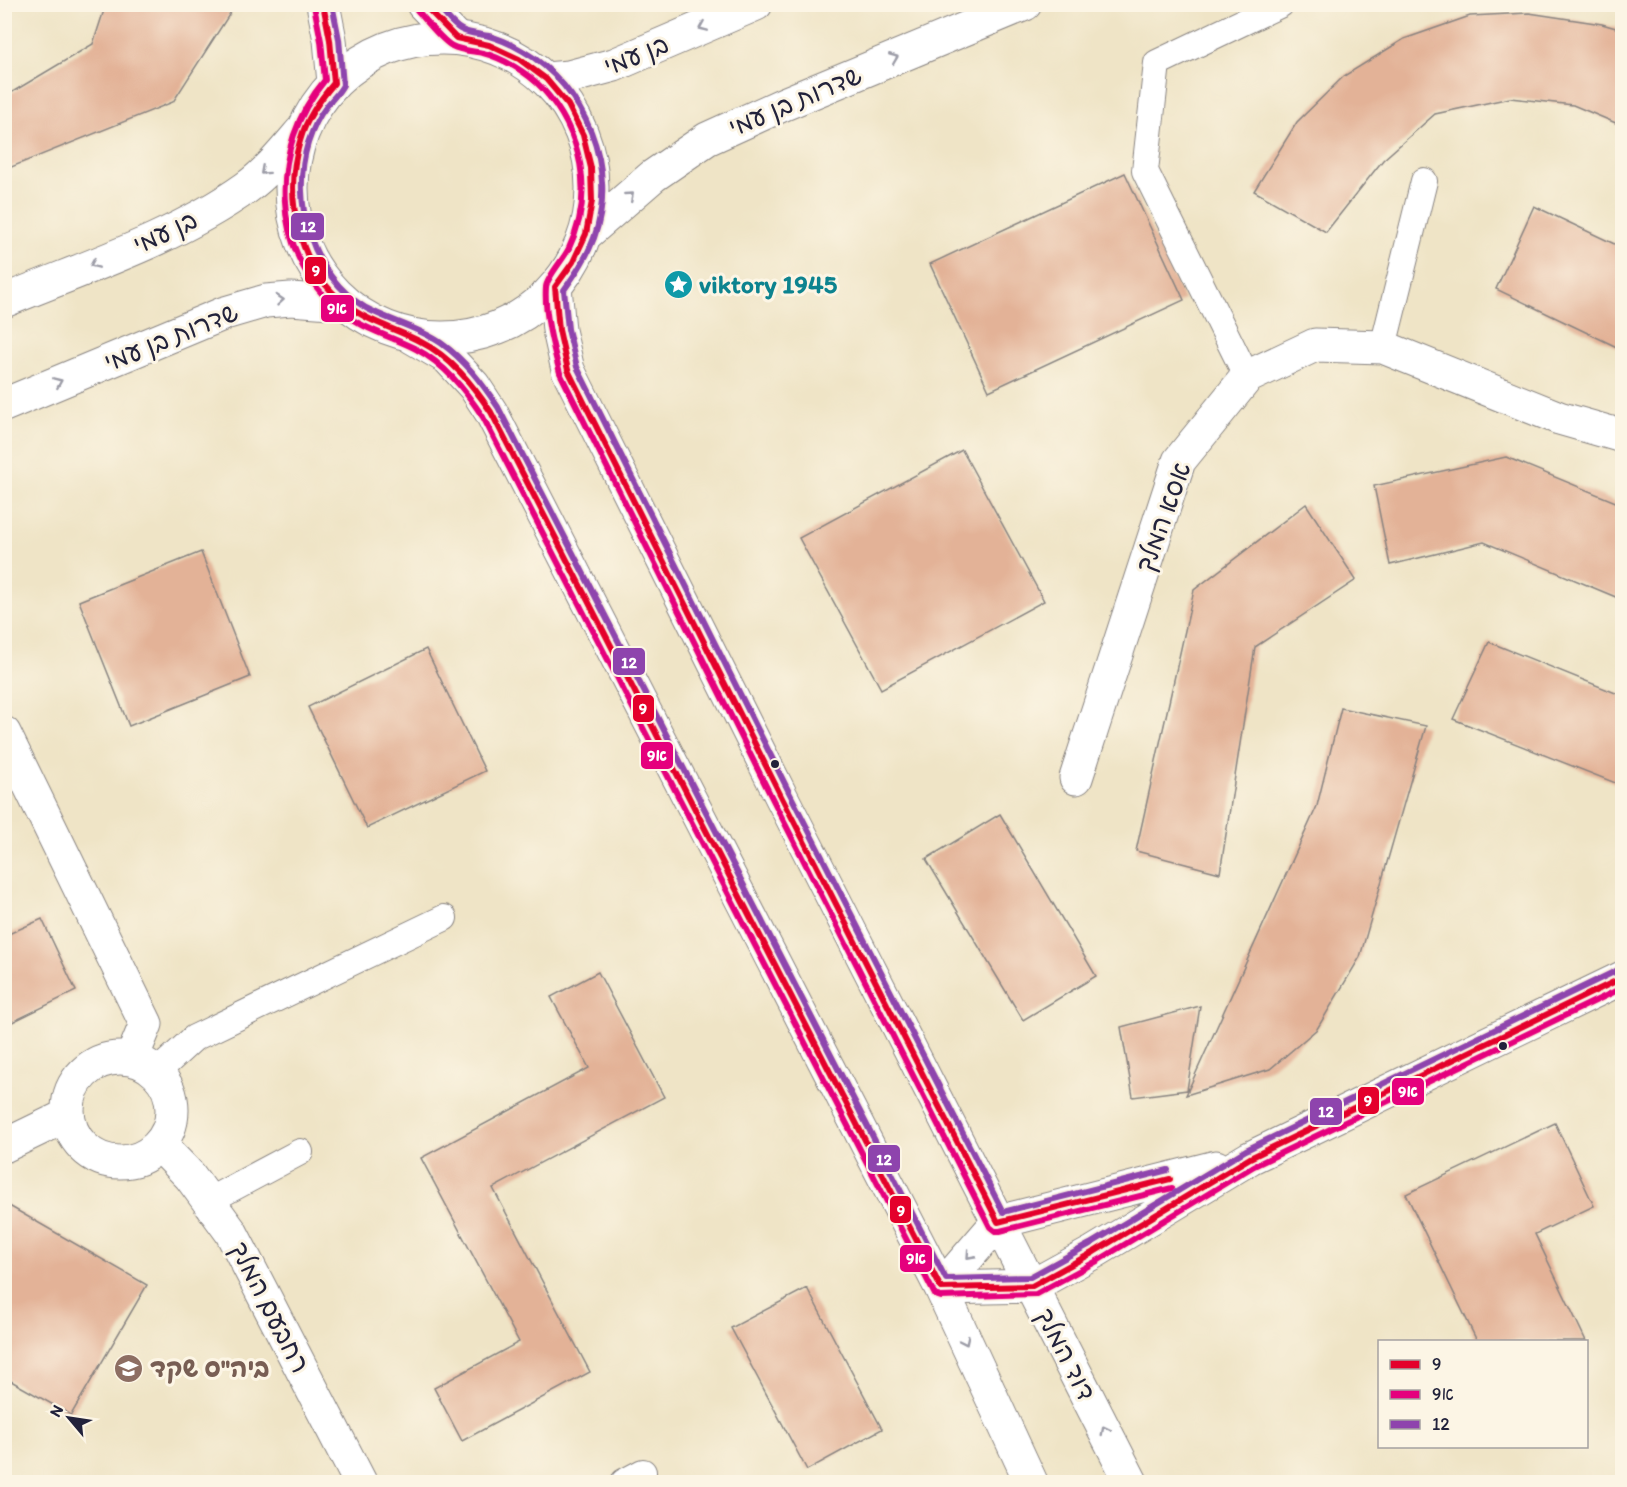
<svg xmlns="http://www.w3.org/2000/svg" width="1627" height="1487" viewBox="0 0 1627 1487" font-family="Itim,'Playpen Sans Hebrew',sans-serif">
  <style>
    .building { fill: #e3b297 }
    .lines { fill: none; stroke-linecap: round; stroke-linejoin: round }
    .service-casing { stroke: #888380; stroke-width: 28 }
    .minor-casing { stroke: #888380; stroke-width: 35 }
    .tertiary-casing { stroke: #888380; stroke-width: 35 }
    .secondary-casing { stroke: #888380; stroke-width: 35 }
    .service { stroke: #fff; stroke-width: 26 }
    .minor { stroke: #fff; stroke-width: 33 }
    .tertiary { stroke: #fff; stroke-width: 33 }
    .secondary { stroke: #fff; stroke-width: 33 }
    .bus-1-casing { stroke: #fcf5e5; stroke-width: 10 }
    .bus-2-casing { stroke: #fcf5e5; stroke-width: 10 }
    .bus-3-casing { stroke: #fcf5e5; stroke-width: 10 }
    .bus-1 { stroke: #e4002b; stroke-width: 6 }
    .bus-2 { stroke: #e5007d; stroke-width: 6 }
    .bus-3 { stroke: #8e44ad; stroke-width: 6 }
    .oneway { stroke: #9c9ca7 }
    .bus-dot { fill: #22223b; stroke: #fcf5e5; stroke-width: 2 }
    .labels { text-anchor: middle; stroke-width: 6; stroke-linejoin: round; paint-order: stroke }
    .street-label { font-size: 26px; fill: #22223b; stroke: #fcf5e5 }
    .culture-label { font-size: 26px; font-weight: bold; fill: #0d838f; stroke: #fcf5e5; text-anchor: start }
    .education-label { font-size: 26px; font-weight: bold; fill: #785e54; stroke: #fcf5e5; text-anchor: start }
    .line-badge { stroke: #fcf5e5; stroke-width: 2 }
    .badge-label { font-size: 16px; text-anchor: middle; font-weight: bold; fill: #fff }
  </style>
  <rect width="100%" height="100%" fill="#fcf5e5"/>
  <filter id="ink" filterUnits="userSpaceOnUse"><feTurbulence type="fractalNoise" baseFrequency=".0167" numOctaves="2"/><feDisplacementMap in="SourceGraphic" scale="12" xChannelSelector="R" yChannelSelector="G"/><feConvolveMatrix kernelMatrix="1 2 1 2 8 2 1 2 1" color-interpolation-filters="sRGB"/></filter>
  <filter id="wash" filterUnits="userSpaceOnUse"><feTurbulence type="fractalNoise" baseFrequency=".008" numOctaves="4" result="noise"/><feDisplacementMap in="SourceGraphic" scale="24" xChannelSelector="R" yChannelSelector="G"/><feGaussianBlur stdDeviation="1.35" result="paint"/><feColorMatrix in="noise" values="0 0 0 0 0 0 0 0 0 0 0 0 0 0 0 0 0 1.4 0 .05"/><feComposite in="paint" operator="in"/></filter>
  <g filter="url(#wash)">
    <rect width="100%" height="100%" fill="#efe4c6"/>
    <g id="blocks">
      <path class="building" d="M 106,4 L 236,4 L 173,102 L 4,170 L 4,97 L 93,44 Z
        M 1529,13 L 1602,24 L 1623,30 L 1623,126 L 1573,105 L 1510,98 L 1435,114 L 1383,160 L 1326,232 L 1254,191 L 1297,122 L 1344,76 L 1404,39 L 1470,16 Z
        M 1125,173 L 1184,300 L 989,391 L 930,264 Z
        M 1534,206 L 1623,248 L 1623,350 L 1496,289 Z
        M 962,450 L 1044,601 L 881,689 L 799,538 Z
        M 1506,457 L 1623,505 L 1623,600 L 1484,542 L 1390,565 L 1374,486 Z
        M 1306,504 L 1356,580 L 1255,647 L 1220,873 L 1136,851 L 1194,590 Z
        M 201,552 L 250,677 L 129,726 L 79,601 Z
        M 1489,642 L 1623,696 L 1623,786 L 1453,719 Z
        M 426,649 L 485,771 L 367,828 L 308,707 Z
        M 1341,708 L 1426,726 L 1360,957 L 1317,1029 L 1270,1069 L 1186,1095 L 1317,806 Z
        M 1000,814 L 1096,976 L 1023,1020 L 926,859 Z
        M 42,919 L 76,991 L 4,1026 L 4,936 Z
        M 598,972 L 664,1097 L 493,1188 L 590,1372 L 462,1441 L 434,1388 L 519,1342 L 421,1158 L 589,1068 L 551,997 Z
        M 1200,1006 L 1187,1090 L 1133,1097 L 1121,1027 Z
        M 1555,1123 L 1594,1206 L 1535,1234 L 1586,1341 L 1477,1341 L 1406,1194 Z
        M 4,1203 L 147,1285 L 71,1415 L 4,1377 Z
        M 807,1288 L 882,1429 L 807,1470 L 731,1328 Z"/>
    </g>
  </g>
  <g filter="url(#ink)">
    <use href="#blocks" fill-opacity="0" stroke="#888380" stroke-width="1.5"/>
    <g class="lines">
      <defs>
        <path id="service" d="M 1383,347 L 1424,181
          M 1247,377 L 1145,171 L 1157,63 L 1281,4
          M 157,1072 L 194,1038 L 444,918
          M 208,1201 L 300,1152
          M 624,1482 L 643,1472"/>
        <path id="minor" d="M 4,733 L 146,1024 L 132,1058
          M 1076,778 L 1179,461 L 1247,377 L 1315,345 L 1383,347 L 1559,418 L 1622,436
          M68 1110a52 52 0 1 1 104 0a52 52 0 1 1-104 0Z
          M 159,1144 L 190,1176 L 231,1232 L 360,1482
          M 4,1146 L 68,1115"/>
        <path id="tertiary" d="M 323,4 L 330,40 L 334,83
          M 423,4 L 456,38
          M 555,287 L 559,330 L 568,370 L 782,798 L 1131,1482
          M 412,337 L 448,358 L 474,386 L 491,412 L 941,1288 L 1031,1482
          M 941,1288 L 1032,1286 L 1094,1252 L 1250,1158 L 1622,978
          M 941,1288 L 998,1222 L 1216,1167"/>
        <path id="secondary" d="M292 188a150 150 0 1 1 300 0a150 150 0 1 1-300 0Z
          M 546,79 L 569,77 L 614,65 L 756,4
          M 586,234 L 653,176 L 707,139 L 784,104 L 1025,4
          M 4,301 C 86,267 174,239 246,188 C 267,173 284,152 301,132
          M 4,405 L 225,313 L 266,301 L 291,299 L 344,303"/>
      </defs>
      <use href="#service" class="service-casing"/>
      <use href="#minor" class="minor-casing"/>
      <use href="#tertiary" class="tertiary-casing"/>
      <use href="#secondary" class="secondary-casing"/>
      <use href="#service" class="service"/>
      <use href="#minor" class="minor"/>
      <use href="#tertiary" class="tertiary"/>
      <use href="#secondary" class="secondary"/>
      <defs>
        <path id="bus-1" d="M 323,4 L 330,40 L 334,83 C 319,101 306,119 300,141 C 283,197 298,266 344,303 C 367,322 395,328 421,342 C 451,357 472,384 491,412 L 941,1288 L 1032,1286 L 1094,1252 L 1250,1158 L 1622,978
          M 423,4 L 456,38 L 489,45 L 519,59 L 546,79 L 568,105 L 583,135 L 591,168 L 592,201 L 586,234 L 573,262 L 555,287 L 559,330 L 568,370 L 782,798 L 998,1222 L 1170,1179"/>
        <path id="bus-2" d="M 314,6 L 321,41 L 325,80 C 269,146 269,253 339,310 C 362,329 390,336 416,349 C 445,364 465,390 483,417 L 935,1295 L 941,1297 L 1036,1294 L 1099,1260 L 1254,1166 L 1622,988
          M 417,10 C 426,20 441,40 452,46 C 461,51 474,51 483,53 C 503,58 528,73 542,88 C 582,132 595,194 569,248 C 564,259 547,277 546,287 C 544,314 553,347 560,373 L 774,802 L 990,1227 L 995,1231 L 1000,1231 L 1172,1188"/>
        <path id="bus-3" d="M 332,4 L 339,39 L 343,85 C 339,93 332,99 326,107 C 318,117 312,131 308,143 C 290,202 312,276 366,308 C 390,321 418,327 441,343 C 465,360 482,383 498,407 L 946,1279 L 1030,1277 L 1090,1244 L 1246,1150 L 1618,970
          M 436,4 C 443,12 453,26 462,30 C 470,34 481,34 489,36 C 500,39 513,45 523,51 C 585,86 619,170 594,238 C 587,257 576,273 564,290 L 568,329 L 577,367 L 790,794 L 1003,1212 L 1168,1170"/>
      </defs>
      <use href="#bus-1" class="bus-1-casing"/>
      <use href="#bus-2" class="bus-2-casing"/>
      <use href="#bus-3" class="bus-3-casing"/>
      <use href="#bus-1" class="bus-1"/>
      <use href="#bus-2" class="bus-2"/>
      <use href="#bus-3" class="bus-3"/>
    </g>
    <defs><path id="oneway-chevron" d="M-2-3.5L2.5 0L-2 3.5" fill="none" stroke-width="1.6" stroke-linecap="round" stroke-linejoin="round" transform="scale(1.5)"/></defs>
    <g class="oneway">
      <use href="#oneway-chevron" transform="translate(703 27) rotate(157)"/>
      <use href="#oneway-chevron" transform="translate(894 58) rotate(-22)"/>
      <use href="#oneway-chevron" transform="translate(264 171) rotate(138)"/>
      <use href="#oneway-chevron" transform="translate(630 196) rotate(-41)"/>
      <use href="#oneway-chevron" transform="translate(94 264) rotate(157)"/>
      <use href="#oneway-chevron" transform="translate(280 300) rotate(-5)"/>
      <use href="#oneway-chevron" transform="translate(58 382) rotate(-23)"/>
      <use href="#oneway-chevron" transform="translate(970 1255) rotate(132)"/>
      <use href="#oneway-chevron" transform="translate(965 1341) rotate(65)"/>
      <use href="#oneway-chevron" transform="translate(1105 1430) rotate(-117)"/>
    </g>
  </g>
  <defs>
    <symbol id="sight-disc" viewBox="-11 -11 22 22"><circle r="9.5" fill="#0f9aa8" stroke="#fcf5e5"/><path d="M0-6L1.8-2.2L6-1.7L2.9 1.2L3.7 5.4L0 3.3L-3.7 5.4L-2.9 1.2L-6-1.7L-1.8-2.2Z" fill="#fff"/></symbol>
    <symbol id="school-disc" viewBox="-11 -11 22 22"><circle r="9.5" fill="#8d6e63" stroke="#fcf5e5"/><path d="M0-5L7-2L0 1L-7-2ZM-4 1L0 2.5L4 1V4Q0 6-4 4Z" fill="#fff"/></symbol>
  </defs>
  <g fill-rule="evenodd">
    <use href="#sight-disc" x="662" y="268" width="33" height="33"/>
    <use href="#school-disc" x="112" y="1352" width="33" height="33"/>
  </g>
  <g class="bus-dot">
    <circle cx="775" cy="764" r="5"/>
    <circle cx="1503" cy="1046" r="5"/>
  </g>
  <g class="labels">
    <g class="street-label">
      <text transform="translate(636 55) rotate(-22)" y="9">בן עמי</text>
      <text transform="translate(795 101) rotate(-23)" y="9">שדרות בן עמי</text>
      <text transform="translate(165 232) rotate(-25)" y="9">בן עמי</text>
      <text transform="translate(171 337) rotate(-22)" y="9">שדרות בן עמי</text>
      <text transform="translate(1163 517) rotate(-70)" y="9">אסא המלך</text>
      <text transform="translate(270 1307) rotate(63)" y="9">רחבעם המלך</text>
      <text transform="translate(1066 1354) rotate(63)" y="9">דוד המלך</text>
    </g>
    <g class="culture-label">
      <text x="699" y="293">viktory 1945</text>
    </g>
    <g class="education-label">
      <text x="150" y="1377">ביה"ס שקד</text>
    </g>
  </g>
  <g class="line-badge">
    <rect x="290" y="212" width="35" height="29" rx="6" fill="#8e44ad"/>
    <rect x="304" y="256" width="23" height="29" rx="6" fill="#e4002b"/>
    <rect x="320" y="294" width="35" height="29" rx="6" fill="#e5007d"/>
    <rect x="612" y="647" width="34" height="29" rx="6" fill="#8e44ad"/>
    <rect x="632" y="694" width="23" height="29" rx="6" fill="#e4002b"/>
    <rect x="640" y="741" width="34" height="29" rx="6" fill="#e5007d"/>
    <rect x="1391" y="1077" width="34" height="29" rx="6" fill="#e5007d"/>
    <rect x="1357" y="1086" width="23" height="29" rx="6" fill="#e4002b"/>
    <rect x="1309" y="1097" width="34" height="29" rx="6" fill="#8e44ad"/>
    <rect x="867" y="1144" width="34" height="29" rx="6" fill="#8e44ad"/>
    <rect x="889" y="1195" width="23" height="29" rx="6" fill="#e4002b"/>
    <rect x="899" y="1244" width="34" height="29" rx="6" fill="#e5007d"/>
  </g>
  <g class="badge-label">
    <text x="308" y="232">12</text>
    <text x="316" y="276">9</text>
    <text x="337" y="314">9א</text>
    <text x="629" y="668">12</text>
    <text x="643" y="714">9</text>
    <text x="657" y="761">9א</text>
    <text x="1408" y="1097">9א</text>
    <text x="1368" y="1106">9</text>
    <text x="1326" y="1117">12</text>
    <text x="884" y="1165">12</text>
    <text x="901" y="1216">9</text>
    <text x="916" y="1264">9א</text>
  </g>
  <rect width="1627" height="1487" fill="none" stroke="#fcf5e5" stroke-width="24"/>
  <rect x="1378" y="1340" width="210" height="108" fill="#fcf5e5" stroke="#a5a1a1" stroke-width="1.5"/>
  <rect x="1390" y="1360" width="30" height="9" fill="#e4002b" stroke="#a5a1a1" stroke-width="1.5"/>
  <text x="1432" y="1370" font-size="18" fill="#22223b">9</text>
  <rect x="1390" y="1390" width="30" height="9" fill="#e5007d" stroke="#a5a1a1" stroke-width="1.5"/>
  <text x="1432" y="1400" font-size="18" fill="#22223b">9א</text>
  <rect x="1390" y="1420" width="30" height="9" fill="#8e44ad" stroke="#a5a1a1" stroke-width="1.5"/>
  <text x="1432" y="1430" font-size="18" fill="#22223b">12</text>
  <g transform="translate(69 1418) rotate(299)" stroke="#fcf5e5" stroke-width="4.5" paint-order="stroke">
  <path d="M0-4.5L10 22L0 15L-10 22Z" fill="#22223b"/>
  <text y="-9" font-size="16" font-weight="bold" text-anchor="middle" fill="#22223b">N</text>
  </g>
</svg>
